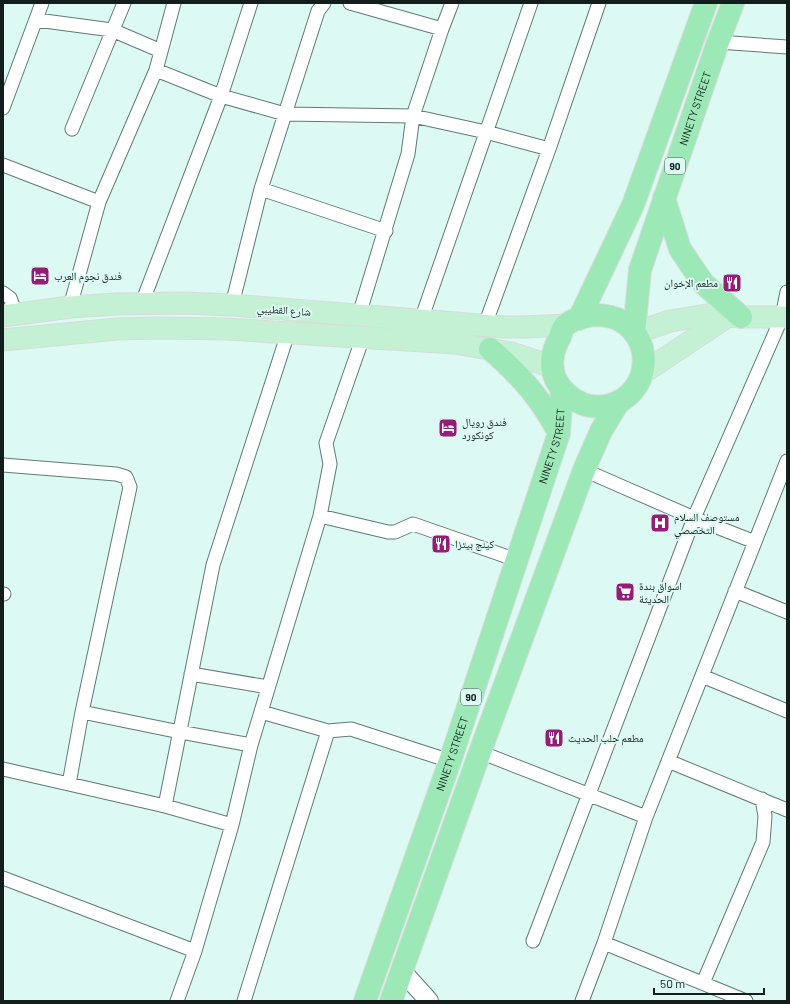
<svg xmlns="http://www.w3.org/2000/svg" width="790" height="1004" viewBox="0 0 790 1004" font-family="Barlow,'Noto Naskh Arabic',sans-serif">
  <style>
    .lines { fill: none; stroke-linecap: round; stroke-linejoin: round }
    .street-casing { stroke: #617a76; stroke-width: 15 }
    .secondary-casing { stroke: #617a76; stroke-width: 20 }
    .primary-casing { stroke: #d9dbdb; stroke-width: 23 }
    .highway-casing { stroke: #d9dbdb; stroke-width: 24 }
    .street { stroke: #fff; stroke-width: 13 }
    .secondary { stroke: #fff; stroke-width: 18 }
    .primary { stroke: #c4f1d3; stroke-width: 21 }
    .highway { stroke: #9ce8b6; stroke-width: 22 }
    .labels { text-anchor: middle; stroke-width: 4; stroke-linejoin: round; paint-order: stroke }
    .shield { fill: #dcf9f4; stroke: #4f605d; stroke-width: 1 }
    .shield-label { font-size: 10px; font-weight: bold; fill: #131e1c }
    .street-label { font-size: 11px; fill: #131e1c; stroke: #dcf9f4 }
    .poi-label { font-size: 11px; fill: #131e1c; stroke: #dcf9f4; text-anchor: start }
  </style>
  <rect width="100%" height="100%" fill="#dcf9f4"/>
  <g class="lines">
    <defs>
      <path id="street" d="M 350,3 L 442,29
        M 37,20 L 112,30 L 161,51
        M 718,42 L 787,47
        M 156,70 L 221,96 L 285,114 L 413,116 L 486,132 L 549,149
        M 3,108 L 42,3
        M 72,129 L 124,3
        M 3,165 L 99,202
        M 261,189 L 386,231
        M 3,293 L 10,298 L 16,314
        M 142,303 L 221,96 L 251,3
        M 232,305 L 261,189 L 318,11 L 324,3
        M 70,307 L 99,202 L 156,70 L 174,3
        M 359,315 L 408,154 L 413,116 L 442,29 L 452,3
        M 485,325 L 549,149 L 599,3
        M 419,326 L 531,3
        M 3,465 L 116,474 L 126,477 L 130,487 L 82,712 L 69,784
        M 584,470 L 694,518 L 755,542
        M 320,516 L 388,532 L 395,532 L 413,524 L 517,560
        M 735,591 L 787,612
        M 3,594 L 4,594
        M 191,674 L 268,687
        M 702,676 L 787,711
        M 82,712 L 180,732 L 251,745
        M 261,712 L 328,731 L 351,729 L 450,761
        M 480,752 L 646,817
        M 668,761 L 787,810
        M 3,769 L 165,806 L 232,825
        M 165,806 L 213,565 L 288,333
        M 3,878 L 195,951
        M 533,941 L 694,518 L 782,317 L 787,292
        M 604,943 L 746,1001
        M 703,983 L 763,842 L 765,816 L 762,799
        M 177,1001 L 195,951 L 232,825 L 251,745 L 320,516 L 330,464 L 326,443 L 363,337
        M 244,1001 L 328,731
        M 582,1001 L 604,943 L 646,817 L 787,461"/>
      <path id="secondary" d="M 402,971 L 429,1001"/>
      <path id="primary" d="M 3,316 L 70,307 L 117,304 L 183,303 L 232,305 L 505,327 L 525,327 L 566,325
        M 635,333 L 670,321 L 707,315 L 741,317 L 787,317
        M 3,340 L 117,329 L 160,328 L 226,329 L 455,343 L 511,353 L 553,367
        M 643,373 L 727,317"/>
      <g id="highway">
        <path d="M 664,198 L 680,249 L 703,283 L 741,317"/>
        <path d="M 594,315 C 604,315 614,316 623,322 C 656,344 648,395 610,405 C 601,407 591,407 583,404 C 571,399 562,392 556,380 C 549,365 552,351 560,337 C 561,333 563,328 565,326 C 571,319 585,317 594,315 Z"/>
        <path d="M 579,319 L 633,205 L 706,3"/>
        <path id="s1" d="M 634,332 L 640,270 L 718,42 L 733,3"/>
        <path d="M 490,349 C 520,375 540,397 559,433"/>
        <path id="s2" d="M 365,1001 L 450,761 L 559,433 L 562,389"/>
        <path d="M 391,1001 L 480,752 L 584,470 L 601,431 L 618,403"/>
      </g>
    </defs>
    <use href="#street" class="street-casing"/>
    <use href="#secondary" class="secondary-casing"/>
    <use href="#primary" class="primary-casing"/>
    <use href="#highway" class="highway-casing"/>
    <use href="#street" class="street"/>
    <use href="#secondary" class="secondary"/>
    <use href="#primary" class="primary"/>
    <use href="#highway" class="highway"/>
  </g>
  <defs>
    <symbol id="hotel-square" viewBox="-11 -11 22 22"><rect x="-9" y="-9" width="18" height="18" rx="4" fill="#951c77" stroke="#dcf9f4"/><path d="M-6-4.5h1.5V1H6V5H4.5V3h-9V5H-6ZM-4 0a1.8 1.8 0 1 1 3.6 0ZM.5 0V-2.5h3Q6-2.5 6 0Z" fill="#fff"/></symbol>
    <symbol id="restaurant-square" viewBox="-11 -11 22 22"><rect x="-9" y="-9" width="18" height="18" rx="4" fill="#951c77" stroke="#dcf9f4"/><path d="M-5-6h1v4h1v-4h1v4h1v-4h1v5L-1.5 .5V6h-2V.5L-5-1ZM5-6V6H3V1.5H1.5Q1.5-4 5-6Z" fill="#fff"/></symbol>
    <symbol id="hospital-square" viewBox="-11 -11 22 22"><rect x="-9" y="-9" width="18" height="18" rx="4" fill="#951c77" stroke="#dcf9f4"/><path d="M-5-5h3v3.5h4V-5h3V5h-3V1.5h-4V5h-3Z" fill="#fff"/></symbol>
    <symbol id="supermarket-square" viewBox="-11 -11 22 22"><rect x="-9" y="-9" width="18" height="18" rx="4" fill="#951c77" stroke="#dcf9f4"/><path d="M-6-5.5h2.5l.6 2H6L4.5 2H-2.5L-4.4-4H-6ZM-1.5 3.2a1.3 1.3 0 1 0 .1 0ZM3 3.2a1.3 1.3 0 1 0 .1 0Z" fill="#fff"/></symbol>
  </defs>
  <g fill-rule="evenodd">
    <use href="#hotel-square" x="29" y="265" width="22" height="22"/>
    <use href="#restaurant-square" x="721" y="272" width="22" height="22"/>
    <use href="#hotel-square" x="437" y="417" width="22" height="22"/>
    <use href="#hospital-square" x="649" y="512" width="22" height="22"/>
    <use href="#restaurant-square" x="430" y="533" width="22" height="22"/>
    <use href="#supermarket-square" x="614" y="581" width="22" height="22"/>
    <use href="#restaurant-square" x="543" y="727" width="22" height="22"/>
  </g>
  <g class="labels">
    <g class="shield">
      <rect x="665" y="158" width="20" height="16" rx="3"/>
      <rect x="461" y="689" width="20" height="16" rx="3"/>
    </g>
    <g class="shield-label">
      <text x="675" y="170">90</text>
      <text x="471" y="701">90</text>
    </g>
    <g class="street-label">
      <text dy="4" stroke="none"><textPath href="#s1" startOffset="233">NINETY STREET</textPath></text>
      <text transform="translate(284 310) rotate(4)" y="4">شارع القطيبي</text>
      <text dy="4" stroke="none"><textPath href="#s2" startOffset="586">NINETY STREET</textPath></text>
      <text dy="4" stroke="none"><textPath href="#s2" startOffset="262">NINETY STREET</textPath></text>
    </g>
    <g class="poi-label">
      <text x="54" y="280">فندق نجوم العرب</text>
      <text x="718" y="287" text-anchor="end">مطعم الإخوان</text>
      <text x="462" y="426">فندق رويال<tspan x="462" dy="13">كونكورد</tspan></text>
      <text x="674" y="521">مستوصف السلام<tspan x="674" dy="13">التخصصي</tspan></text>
      <text x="455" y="548">كينج بيتزا</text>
      <text x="639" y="590">اسواق بندة<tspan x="639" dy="13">الحديثة</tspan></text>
      <text x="568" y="742">مطعم حلب الحديث</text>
    </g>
  </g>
  <rect width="790" height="1004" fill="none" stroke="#131e1c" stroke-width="8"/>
  <path d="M654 988v6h110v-6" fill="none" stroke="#131e1c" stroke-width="2"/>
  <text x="660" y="988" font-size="12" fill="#131e1c" stroke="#dcf9f4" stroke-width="3" paint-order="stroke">50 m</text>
</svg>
